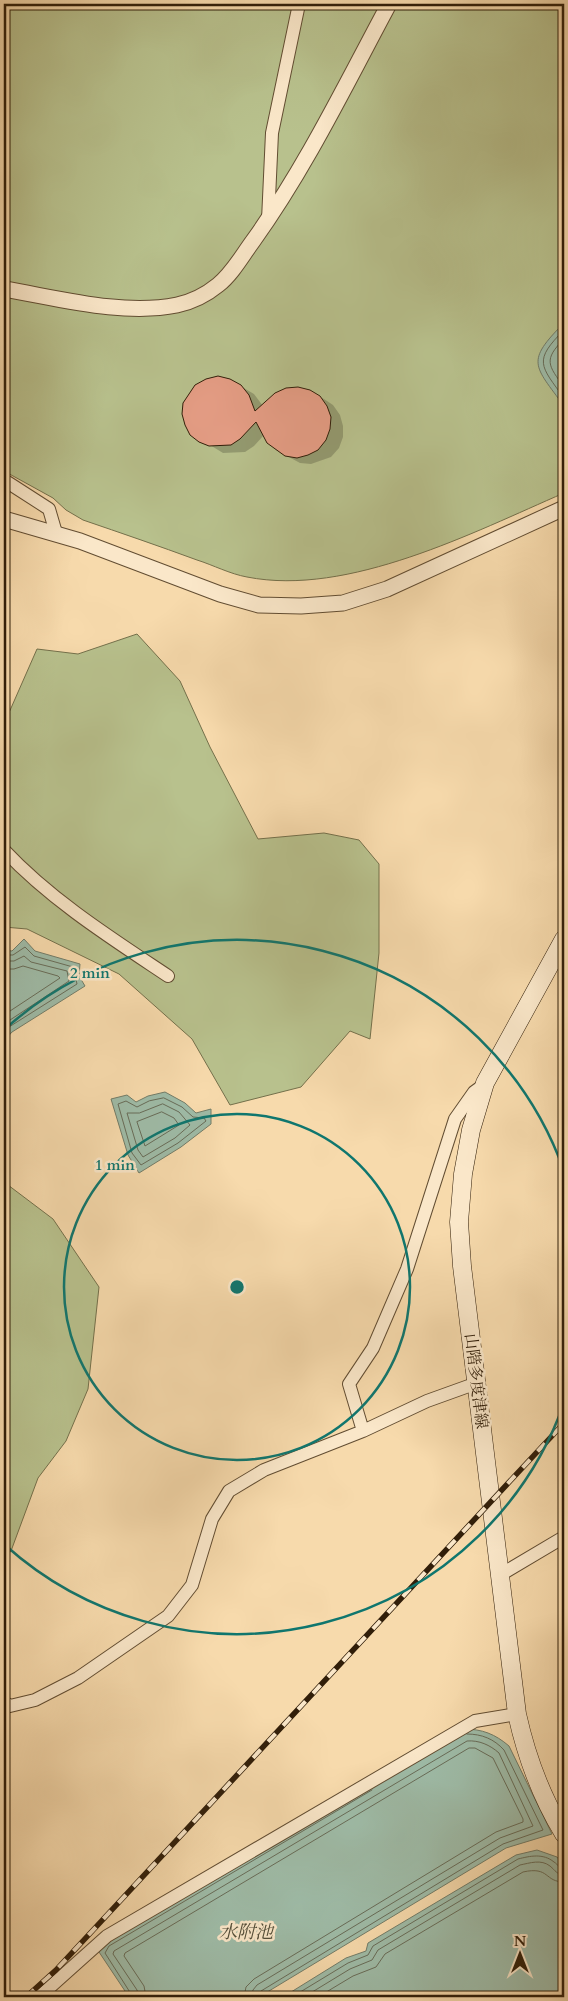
<svg xmlns="http://www.w3.org/2000/svg" width="568" height="2001" viewBox="0 0 568 2001" font-family="Cardo,'Noto Serif JP',serif">
  <style>
    .green { fill: #b8c18d; stroke: #74704b }
    .water { fill: #9ebba7; stroke: #727c68 }
    .shadow { fill: #0003 }
    .lines { fill: none; stroke-linecap: round; stroke-linejoin: round }
    .shore { stroke: #686c58; stroke-width: 1 }
    .building { fill: #e59d85; stroke: #311e09 }
    .minor-casing { stroke: #624d32; stroke-width: 14 }
    .tertiary-casing { stroke: #624d32; stroke-width: 17 }
    .secondary-casing { stroke: #311e09; stroke-width: 19 }
    .minor { stroke: #fae7c9; stroke-width: 12 }
    .tertiary { stroke: #fae7c9; stroke-width: 15 }
    .secondary { stroke: #fae7c9; stroke-width: 18 }
    .rail-casing { stroke: #311e09; stroke-width: 5.5 }
    .rail { stroke: #fae7c9; stroke-width: 4; stroke-dasharray: 11; stroke-linecap: butt }
    .ring { fill: none; stroke: #0f766e; stroke-width: 2.5 }
    .labels { text-anchor: middle; stroke-width: 5; stroke-linejoin: round; paint-order: stroke }
    .street-label { font-size: 16px; fill: #311e09; stroke: #fae7c9 }
    .water-label { font-size: 18px; font-style: italic; fill: #524d38; stroke: #fae7c9 }
    .centre { fill: #0f766e; stroke: #fae7c9; stroke-width: 2.5 }
    .ring-label { font-size: 15px; text-anchor: middle; font-weight: bold; fill: #0f766e; stroke: #fae7c9; stroke-width: 5; stroke-linejoin: round; paint-order: stroke }
  </style>
  <rect width="100%" height="100%" fill="#f7daac"/>
  <filter id="stains"><feTurbulence type="fractalNoise" baseFrequency=".004" numOctaves="4"/><feColorMatrix values="0 0 0 0 .2 0 0 0 0 .09 0 0 0 0 .02 0 0 0 .5 -.17"/></filter>
  <radialGradient id="worn" r=".72"><stop offset=".6" stop-color="#630" stop-opacity="0"/><stop offset="1" stop-color="#630" stop-opacity=".3"/></radialGradient>
  <path class="green" d="M 4,4 L 564,4 L 564,493 C 474,532 348,597 247,577 C 230,574 213,565 197,560 C 159,546 121,533 83,520 L 66,510 L 53,498 L 4,471 Z
    M 137,634 L 180,681 L 210,747 L 258,839 L 324,833 L 359,840 L 379,864 L 379,953 L 370,1039 L 350,1031 L 301,1087 L 230,1105 L 192,1039 L 119,974 L 27,929 L 4,927 L 4,724 L 37,649 L 78,654 Z
    M 4,1182 L 53,1219 L 99,1287 L 88,1389 L 66,1441 L 38,1478 L 11,1551 L 4,1559 Z"/>
  <path class="water" d="M 564,323 L 564,406 C 534,365 525,362 564,323 Z
    M 24,939 L 35,951 L 80,964 L 79,976 L 85,986 L 12,1032 L 4,1041 L 4,950 L 12,951 Z
    M 165,1092 L 185,1103 L 196,1113 L 211,1109 L 211,1124 L 181,1147 L 139,1173 L 128,1155 L 111,1099 L 127,1095 L 136,1102 L 148,1096 Z
    M 464,1729 C 482,1729 495,1734 509,1746 L 552,1834 L 506,1848 L 259,1997 L 129,1997 L 99,1952 L 106,1942 Z
    M 537,1850 L 557,1857 L 564,1866 L 564,1997 L 283,1997 L 346,1958 L 366,1951 L 368,1943 L 516,1855 Z"/>
  <path class="shadow" d="M 230,380 L 254,394 L 263,406 L 310,391 L 324,399 L 333,405 L 340,415 L 343,426 L 343,437 L 339,448 L 331,457 L 311,464 L 300,463 L 276,450 L 264,435 L 254,446 L 245,452 L 223,453 L 210,445 L 184,403 L 196,386 Z"/>
  <g class="lines">
    <path class="shore" d="M 564,330 C 533,361 540,365 564,398
      M 564,339 C 543,360 548,365 564,387
      M 4,955 L 13,955 L 25,947 L 34,956 L 73,967 L 77,984 L 9,1027 L 4,1033
      M 4,961 L 14,961 L 24,956 L 31,962 L 67,971 L 69,981 L 4,1024
      M 4,969 L 14,969 L 23,966 L 58,976 L 60,978 L 4,1015
      M 164,1098 L 182,1107 L 193,1117 L 204,1118 L 206,1121 L 178,1143 L 141,1165 L 132,1153 L 118,1104 L 126,1101 L 137,1107 L 149,1101 Z
      M 163,1104 L 179,1112 L 190,1125 L 175,1138 L 143,1157 L 138,1150 L 127,1113 L 139,1113 Z
      M 162,1112 L 174,1118 L 179,1125 L 145,1146 L 137,1122 Z
      M 133,1997 L 105,1953 L 109,1946 L 372,1790
      M 139,1997 L 137,1990 L 113,1954 L 114,1951 L 467,1741 C 479,1740 490,1745 499,1753 L 533,1826 L 500,1838 L 257,1985 L 253,1990 L 251,1997
      M 146,1997 L 144,1986 L 124,1956 L 125,1953 L 469,1748 L 475,1748 L 493,1758 L 523,1819 L 523,1822 L 496,1832 L 254,1979 L 246,1987 L 244,1997
      M 258,1997 L 261,1991 L 503,1844 L 543,1830 L 504,1750 C 494,1739 482,1734 467,1734
      M 292,1997 L 348,1963 L 368,1955 L 373,1946 L 518,1859 C 530,1856 543,1853 554,1862 C 559,1865 558,1868 564,1869
      M 304,1997 L 350,1969 L 372,1960 L 378,1950 L 520,1865 C 530,1863 541,1859 550,1866 C 556,1871 556,1874 564,1875
      M 318,1997 L 353,1976 L 376,1967 L 385,1954 L 523,1872 C 550,1866 544,1882 564,1882"/>
  </g>
  <path class="building" d="M 218,376 L 230,379 L 241,385 L 249,395 L 255,411 L 275,393 L 286,388 L 298,387 L 310,390 L 320,396 L 327,406 L 331,417 L 330,429 L 326,440 L 318,450 L 308,455 L 297,458 L 285,456 L 267,443 L 256,422 L 240,439 L 231,445 L 209,446 L 199,442 L 190,435 L 185,425 L 182,414 L 183,403 L 195,385 L 206,379 Z"/>
  <g class="lines">
    <defs>
      <path id="minor" d="M 268,220 L 272,133 L 299,4
        M 4,480 L 49,509 L 56,533
        M 4,850 C 51,900 111,938 168,976
        M 363,1431 L 349,1384 L 373,1348 L 407,1269 L 455,1119 L 474,1092 L 485,1084
        M 500,1575 L 564,1537
        M 4,1702 L 10,1706 L 35,1700 L 78,1678 L 168,1616 L 192,1585 L 212,1519 L 229,1491 L 264,1470 L 363,1431 L 427,1401 L 477,1383
        M 39,1997 L 107,1936 L 475,1721 L 517,1714"/>
      <path id="tertiary" d="M 4,289 C 58,298 123,316 177,305 C 191,302 207,294 218,285 C 232,274 242,256 253,241 C 306,167 346,84 389,4
        M 4,519 L 80,541 L 220,594 L 259,605 L 301,606 L 343,603 L 387,589 L 564,508"/>
      <path id="secondary" d="M 564,939 L 485,1083 L 471,1130 L 463,1174 L 459,1222 L 462,1266 L 517,1714 C 526,1755 542,1798 564,1834"/>
    </defs>
    <use href="#minor" class="minor-casing"/>
    <use href="#tertiary" class="tertiary-casing"/>
    <use href="#secondary" class="secondary-casing"/>
    <use href="#minor" class="minor"/>
    <use href="#tertiary" class="tertiary"/>
    <use href="#secondary" class="secondary"/>
    <defs>
      <path id="rail" d="M 26,1997 L 56,1970 L 564,1423"/>
    </defs>
    <use href="#rail" class="rail-casing"/>
    <use href="#rail" class="rail"/>
  </g>
  <g class="ring">
    <circle cx="237" cy="1287" r="173"/>
    <path d="M564 1403A347 347 0 0 1 5 1545M5 1029A347 347 0 0 1 564 1171"/>
  </g>
  <g class="labels">
    <g class="street-label">
      <text transform="translate(477 1381) rotate(83)" y="6">山階多度津線</text>
    </g>
    <g class="water-label">
      <text x="246" y="1938">水附池</text>
    </g>
  </g>
  <circle cx="237" cy="1287" r="8" class="centre"/>
  <g class="ring-label">
    <text x="90" y="978">2 min</text>
    <text x="115" y="1170">1 min</text>
  </g>
  <rect width="568" height="2001" fill="none" stroke="#f7daac" stroke-width="20"/>
  <rect x="5" y="5" width="558" height="1991" fill="none" stroke="#311e09" stroke-width="2.5"/>
  <rect x="10" y="10" width="548" height="1981" fill="none" stroke="#311e09"/>
  <g transform="translate(520 1954)" stroke="#fae7c9" stroke-width="4" paint-order="stroke">
  <path d="M0-4L9 19L0 12L-9 19Z" fill="#311e09"/>
  <text y="-8" font-size="14" font-weight="bold" text-anchor="middle" fill="#311e09">N</text>
  </g>
  <rect width="100%" height="100%" filter="url(#stains)"/>
  <rect width="100%" height="100%" fill="url(#worn)"/>
</svg>
